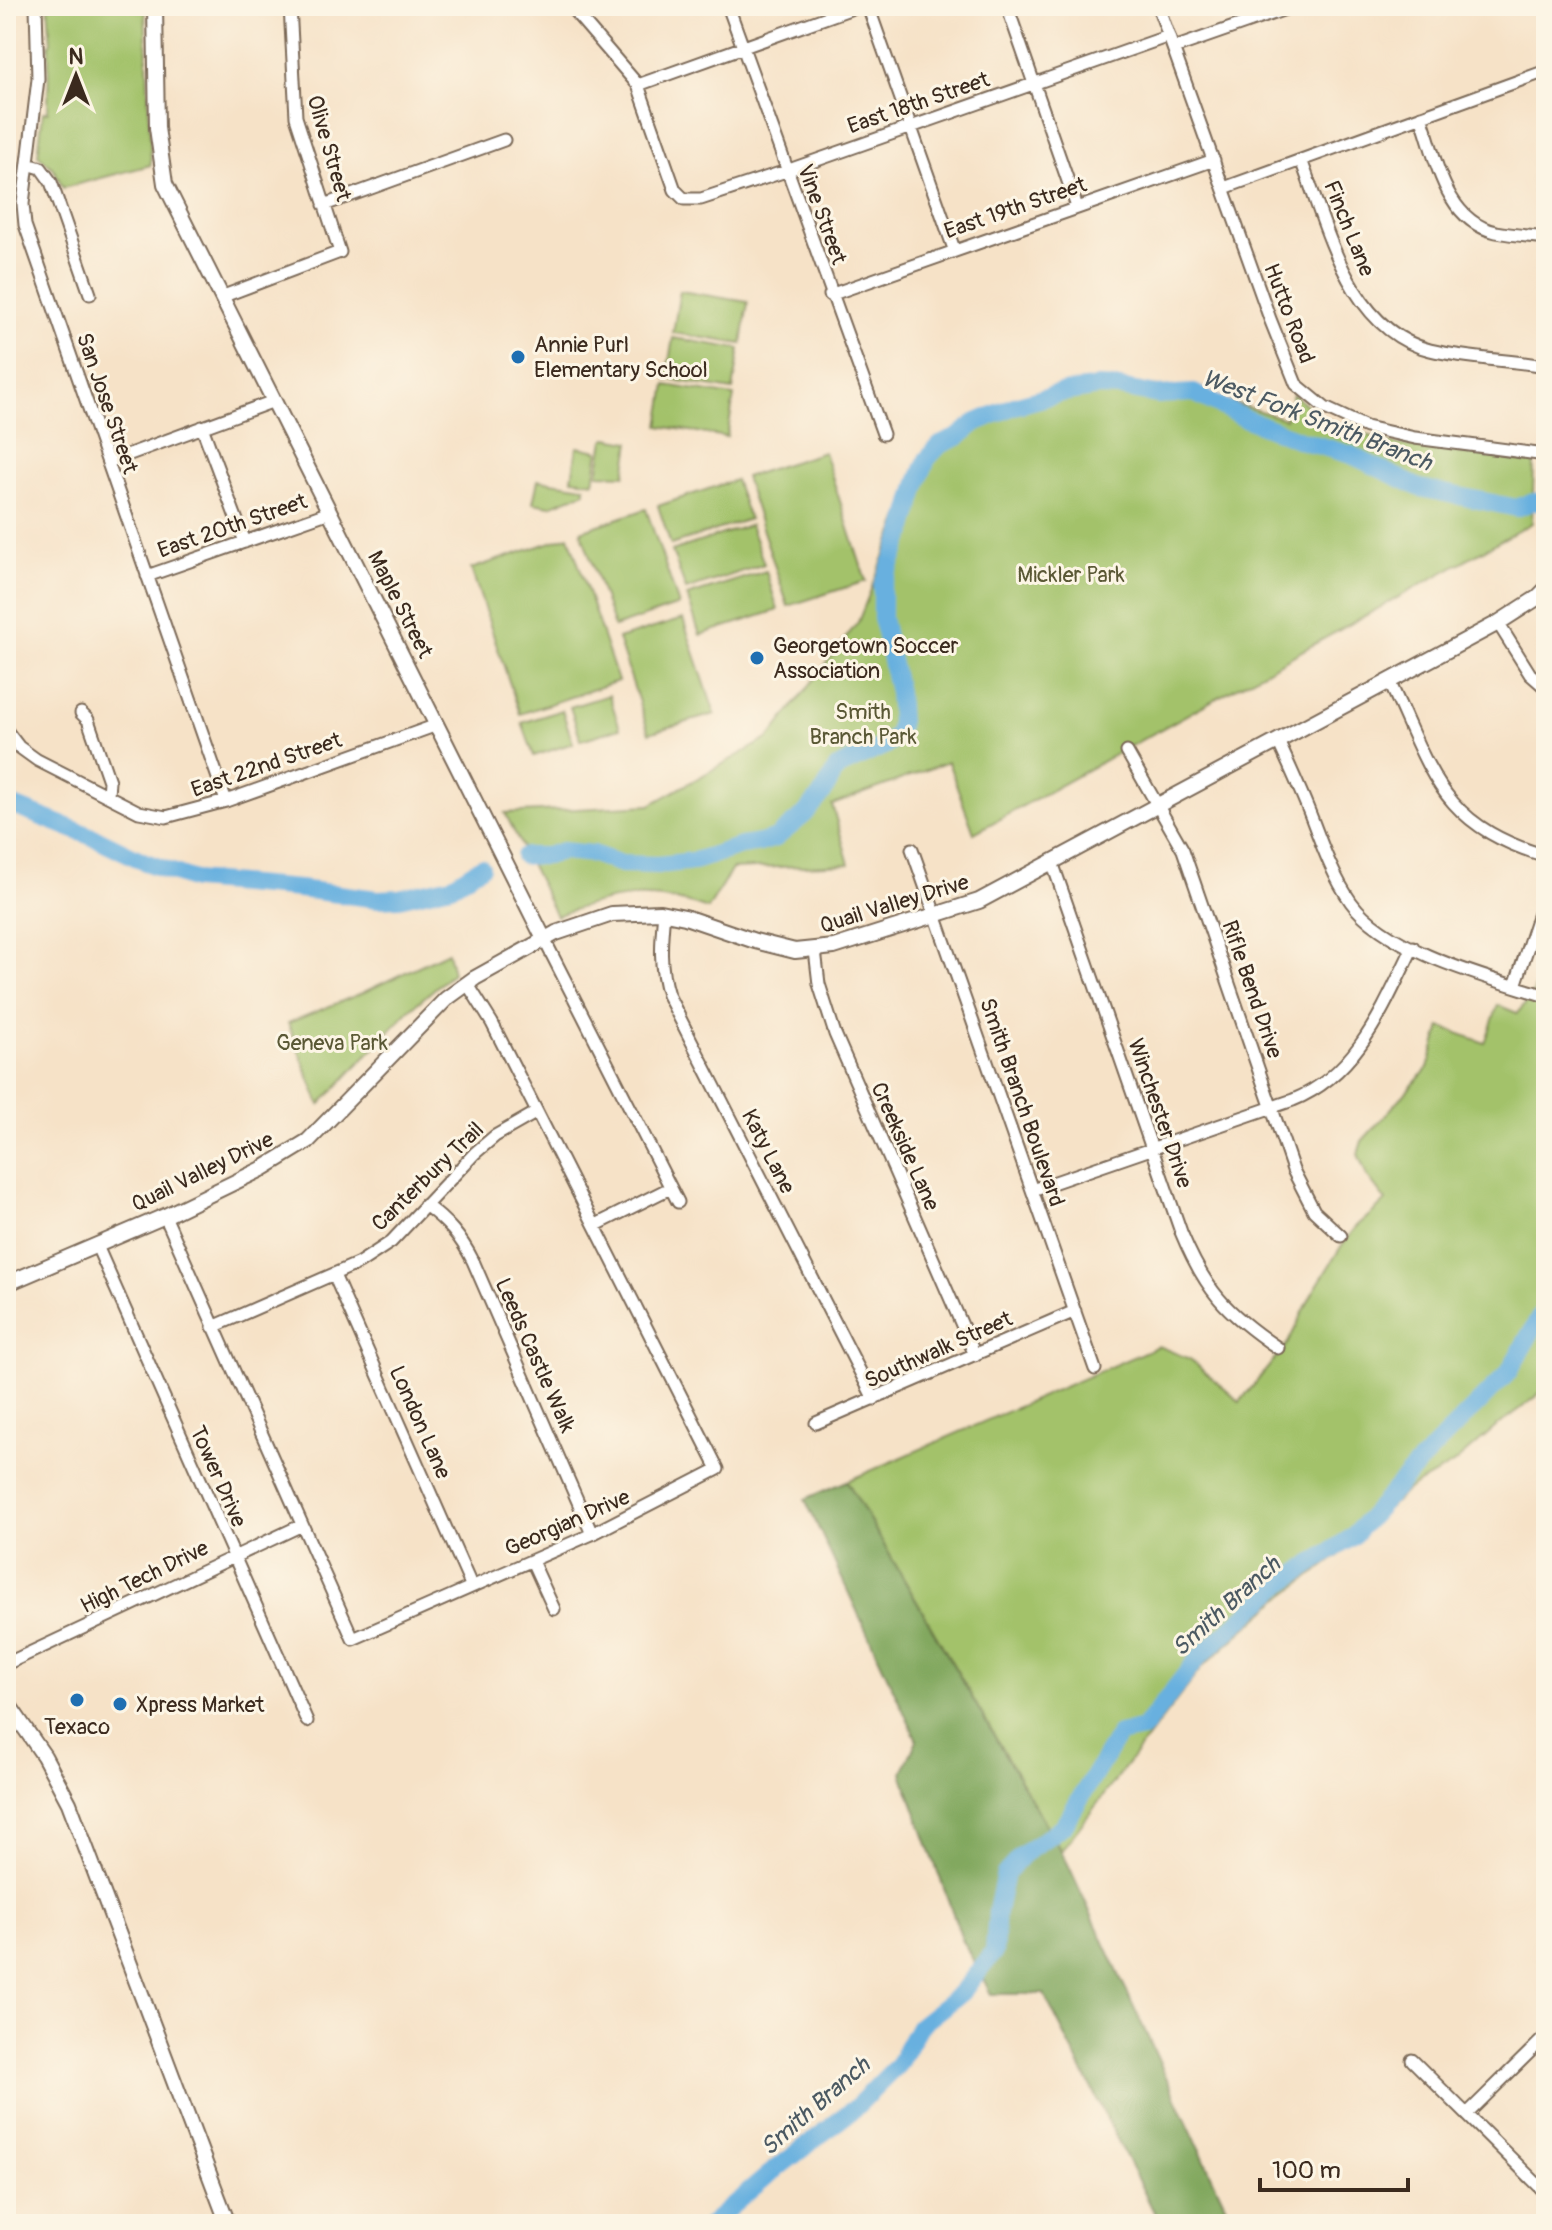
<svg xmlns="http://www.w3.org/2000/svg" width="1552" height="2230" viewBox="0 0 1552 2230" font-family="Pangolin,sans-serif">
  <style>
    .green { fill: #a3c26b; stroke: #6f7644; stroke-width: 2 }
    .forest { fill: #82a85f; stroke: #5e693e; stroke-width: 2 }
    .lines { fill: none; stroke-linecap: round; stroke-linejoin: round }
    .river { stroke: #68b0df; stroke-width: 18 }
    .street-casing { stroke: #7c6a59; stroke-width: 15 }
    .secondary-casing { stroke: #7c6a59; stroke-width: 18 }
    .street { stroke: #fff; stroke-width: 11 }
    .secondary { stroke: #fff; stroke-width: 14 }
    .poi-dot { fill: #1f6fb2; stroke: #fcf5e5; stroke-width: 3 }
    .labels { text-anchor: middle; stroke-width: 6; stroke-linejoin: round; paint-order: stroke }
    .street-label { font-size: 22px; fill: #3b2a1e; stroke: #fcf5e5 }
    .poi-label { font-size: 22px; fill: #3b2a1e; stroke: #fcf5e5; text-anchor: start }
    .park-label { font-size: 22px; fill: #5a5835; stroke: #fcf5e5 }
    .water-label { font-size: 24px; font-style: italic; fill: #4b5962; stroke: #fcf5e5 }
  </style>
  <rect width="100%" height="100%" fill="#fcf5e5"/>
  <filter id="ink" filterUnits="userSpaceOnUse"><feTurbulence type="fractalNoise" baseFrequency=".0125" numOctaves="2"/><feDisplacementMap in="SourceGraphic" scale="16" xChannelSelector="R" yChannelSelector="G"/><feConvolveMatrix kernelMatrix="1 2 1 2 8 2 1 2 1" color-interpolation-filters="sRGB"/></filter>
  <filter id="wash" filterUnits="userSpaceOnUse"><feTurbulence type="fractalNoise" baseFrequency=".006" numOctaves="4" result="noise"/><feDisplacementMap in="SourceGraphic" scale="32" xChannelSelector="R" yChannelSelector="G"/><feGaussianBlur stdDeviation="1.8" result="paint"/><feColorMatrix in="noise" values="0 0 0 0 0 0 0 0 0 0 0 0 0 0 0 0 0 1.4 0 .05"/><feComposite in="paint" operator="in"/></filter>
  <g filter="url(#wash)">
    <rect width="100%" height="100%" fill="#f6e2c7"/>
    <path class="green" d="M 48,6 L 145,6 L 151,165 L 63,188 L 53,168 L 38,155 L 43,112 L 48,112 L 49,44 L 51,43 Z
      M 680,291 L 748,302 L 742,344 L 673,333 Z
      M 673,338 L 740,349 L 733,390 L 666,379 Z
      M 1086,384 L 1186,388 L 1285,419 L 1293,394 L 1321,417 L 1389,443 L 1534,463 L 1532,523 L 974,833 L 948,762 L 832,805 L 849,864 L 732,869 L 708,909 C 651,889 611,895 556,916 L 505,813 L 650,805 L 769,738 L 858,622 L 922,462 L 965,425 L 1014,403 Z
      M 666,385 L 734,396 L 727,437 L 659,426 Z
      M 607,438 L 630,442 L 625,475 L 598,474 L 604,440 Z
      M 577,447 L 599,451 L 594,482 L 572,479 Z
      M 824,452 L 866,581 L 788,606 L 745,477 Z
      M 538,480 L 585,487 L 585,492 L 550,506 L 533,503 Z
      M 735,480 L 749,519 L 671,545 L 658,506 Z
      M 646,509 L 679,605 L 614,627 L 581,531 Z
      M 750,525 L 764,564 L 686,590 L 672,551 Z
      M 569,536 L 618,681 L 520,714 L 471,569 Z
      M 766,571 L 778,610 L 700,635 L 687,596 Z
      M 683,619 L 715,714 L 649,733 L 618,639 Z
      M 609,695 L 620,728 L 581,740 L 570,707 Z
      M 562,710 L 573,743 L 534,756 L 522,723 Z
      M 448,952 L 453,973 L 408,1011 L 320,1105 L 288,1023 L 362,993 Z
      M 1537,983 L 1546,986 L 1546,1386 L 1536,1397 L 1496,1427 L 1453,1464 L 1406,1491 L 1345,1551 L 1278,1600 L 1202,1667 L 1061,1851 L 847,1481 L 1158,1346 L 1190,1359 L 1240,1402 L 1288,1343 L 1312,1294 L 1342,1245 L 1357,1226 L 1386,1201 L 1367,1176 L 1358,1154 L 1362,1141 L 1428,1068 L 1441,1027 L 1485,1043 L 1498,1005 L 1517,1013 L 1532,997 Z"/>
    <path class="forest" d="M 847,1481 L 1067,1862 L 1234,2224 L 1160,2224 L 1044,1994 L 991,1994 L 963,1941 L 902,1773 L 917,1740 L 805,1499 Z"/>
    <g class="lines">
      <path class="river" d="M 6,803 L 98,839 L 145,862 L 194,880 L 299,889 L 378,899 L 399,898 L 451,886 L 481,867
        M 524,856 L 547,856 L 562,851 L 593,854 L 621,864 L 658,865 L 694,861 L 741,846 L 760,843 L 776,838 L 804,815 L 823,793 L 837,768 L 886,745 L 898,734 L 900,721 L 898,692 L 882,618 L 882,586 L 904,532 L 918,482 L 927,459 L 940,445 L 958,437 L 975,423 L 1014,406 L 1061,393 L 1097,387 L 1120,388 L 1157,395 L 1194,393 L 1244,418 L 1300,440 L 1351,455 L 1420,488 L 1517,508 L 1531,502 L 1546,501
        M 711,2224 L 767,2176 L 854,2109 L 898,2065 L 919,2026 L 961,1993 L 994,1952 L 997,1911 L 1005,1874 L 1022,1855 L 1064,1825 L 1119,1734 L 1143,1729 L 1199,1657 L 1280,1585 L 1352,1537 L 1413,1469 L 1508,1373 L 1546,1306"/>
    </g>
  </g>
  <g filter="url(#ink)">
    <g class="lines">
      <defs>
        <path id="street" d="M 36,6 L 38,79 L 23,204 L 25,225 L 226,801
          M 570,6 L 638,85 L 675,190 L 684,199 L 701,199 L 786,171 L 1169,36
          M 728,6 L 883,434
          M 868,6 L 954,249
          M 1007,6 L 1077,207
          M 1158,6 L 1270,319 L 1296,384 L 1325,408 L 1366,427 L 1415,438 L 1546,455
          M 1174,48 L 1294,6
          M 638,85 L 858,6
          M 1421,116 C 1436,158 1445,221 1496,232 C 1512,235 1529,236 1546,238
          M 1301,160 C 1327,227 1349,330 1430,350 C 1468,359 1508,360 1546,366
          M 28,164 L 41,168 L 51,182 L 90,294
          M 1224,188 L 1546,71
          M 324,205 L 504,140
          M 830,295 L 1214,160
          M 221,297 L 340,252 L 296,117 L 290,6
          M 202,427 L 245,542
          M 108,462 L 274,401
          M 147,576 L 330,512
          M 1498,623 L 1530,674 L 1546,688
          M 1389,681 C 1432,772 1440,825 1546,856
          M 81,713 L 88,720 L 109,781 L 108,795
          M 6,730 L 19,747 L 37,760 L 139,812 L 166,817 L 226,801 L 437,725
          M 1278,741 C 1290,767 1302,793 1312,819 C 1323,848 1333,876 1351,902 C 1387,952 1489,978 1546,996
          M 1127,752 L 1183,850 L 1293,1170 L 1314,1211 L 1341,1236
          M 912,849 L 1095,1369
          M 1052,862 L 1181,1232 C 1205,1290 1226,1313 1278,1348
          M 664,912 C 661,942 659,967 668,995 L 874,1399
          M 544,939 L 678,1202
          M 815,950 L 819,984 L 835,1034 L 975,1355
          M 1515,986 L 1546,892
          M 1032,1190 L 1293,1100 C 1358,1074 1384,1006 1413,947
          M 425,1205 C 447,1221 461,1237 473,1261 L 592,1534
          M 165,1216 L 353,1639 L 592,1534 L 718,1469 L 492,1023 L 467,983
          M 596,1225 L 670,1188
          M 97,1246 L 307,1721
          M 334,1275 L 471,1585
          M 213,1327 L 359,1263 L 391,1242 L 475,1153 L 495,1136 L 537,1112
          M 816,1423 L 1075,1311
          M 532,1561 L 554,1609
          M 6,1664 L 300,1526
          M 1412,2060 L 1546,2193
          M 1467,2114 L 1546,2036"/>
        <path id="secondary" d="M 155,6 L 157,128 L 165,184 L 544,939
          M 6,1284 L 165,1216 L 262,1169 L 308,1141 L 446,999 L 475,978 L 556,933 L 612,914 L 660,912 L 685,917 L 755,941 L 795,951 L 834,947 L 979,901 L 1498,623 L 1537,598 L 1546,589
          M 6,1701 L 44,1756 L 69,1803 L 228,2224"/>
      </defs>
      <use href="#street" class="street-casing"/>
      <use href="#secondary" class="secondary-casing"/>
      <use href="#street" class="street"/>
      <use href="#secondary" class="secondary"/>
    </g>
  </g>
  <g class="poi-dot">
    <circle cx="518" cy="357" r="8"/>
    <circle cx="757" cy="658" r="8"/>
    <circle cx="77" cy="1700" r="8"/>
    <circle cx="120" cy="1704" r="8"/>
  </g>
  <g class="labels">
    <g class="street-label">
      <text transform="translate(918 102) rotate(-19)" y="8">East 18th Street</text>
      <text transform="translate(330 148) rotate(74)" y="8">Olive Street</text>
      <text transform="translate(1015 207) rotate(-19)" y="8">East 19th Street</text>
      <text transform="translate(823 214) rotate(70)" y="8">Vine Street</text>
      <text transform="translate(1350 228) rotate(68)" y="8">Finch Lane</text>
      <text transform="translate(1290 313) rotate(69)" y="8">Hutto Road</text>
      <text transform="translate(108 403) rotate(71)" y="8">San Jose Street</text>
      <text transform="translate(232 525) rotate(-19)" y="8">East 20th Street</text>
      <text transform="translate(401 604) rotate(63)" y="8">Maple Street</text>
      <text transform="translate(266 764) rotate(-19)" y="8">East 22nd Street</text>
      <text transform="translate(894 903) rotate(-17)" y="8">Quail Valley Drive</text>
      <text transform="translate(1253 989) rotate(71)" y="8">Rifle Bend Drive</text>
      <text transform="translate(1023 1102) rotate(71)" y="8">Smith Branch Boulevard</text>
      <text transform="translate(1161 1113) rotate(71)" y="8">Winchester Drive</text>
      <text transform="translate(906 1146) rotate(66)" y="8">Creekside Lane</text>
      <text transform="translate(769 1151) rotate(63)" y="8">Katy Lane</text>
      <text transform="translate(202 1171) rotate(-26)" y="8">Quail Valley Drive</text>
      <text transform="translate(427 1176) rotate(-44)" y="8">Canterbury Trail</text>
      <text transform="translate(938 1349) rotate(-24)" y="8">Southwalk Street</text>
      <text transform="translate(536 1355) rotate(66)" y="8">Leeds Castle Walk</text>
      <text transform="translate(421 1422) rotate(66)" y="8">London Lane</text>
      <text transform="translate(219 1476) rotate(66)" y="8">Tower Drive</text>
      <text transform="translate(567 1522) rotate(-24)" y="8">Georgian Drive</text>
      <text transform="translate(144 1576) rotate(-26)" y="8">High Tech Drive</text>
    </g>
    <g class="poi-label">
      <text x="534" y="352">Annie Purl<tspan x="534" dy="25">Elementary School</tspan></text>
      <text x="773" y="653">Georgetown Soccer<tspan x="773" dy="25">Association</tspan></text>
      <text x="136" y="1712">Xpress Market</text>
      <text x="77" y="1734" text-anchor="middle">Texaco</text>
    </g>
    <g class="park-label">
      <text x="1071" y="582">Mickler Park</text>
      <text x="863" y="719">Smith<tspan x="863" dy="25">Branch Park</tspan></text>
      <text x="332" y="1050">Geneva Park</text>
    </g>
    <g class="water-label">
      <text transform="translate(1317 420) rotate(21)" y="8">West Fork Smith Branch</text>
      <text transform="translate(1226 1606) rotate(-42)" y="8">Smith Branch</text>
      <text transform="translate(815 2106) rotate(-41)" y="8">Smith Branch</text>
    </g>
  </g>
  <rect width="1552" height="2230" fill="none" stroke="#fcf5e5" stroke-width="32"/>
  <g transform="translate(76 76)" stroke="#fcf5e5" stroke-width="6" paint-order="stroke">
  <path d="M0-6L14 30L0 20L-14 30Z" fill="#3b2a1e"/>
  <text y="-12" font-size="22" font-weight="bold" text-anchor="middle" fill="#3b2a1e">N</text>
  </g>
  <path d="M1260 2178v12h148v-12" fill="none" stroke="#3b2a1e" stroke-width="4"/>
  <text x="1272" y="2178" font-size="24" fill="#3b2a1e" stroke="#fcf5e5" stroke-width="6" paint-order="stroke">100 m</text>
</svg>
